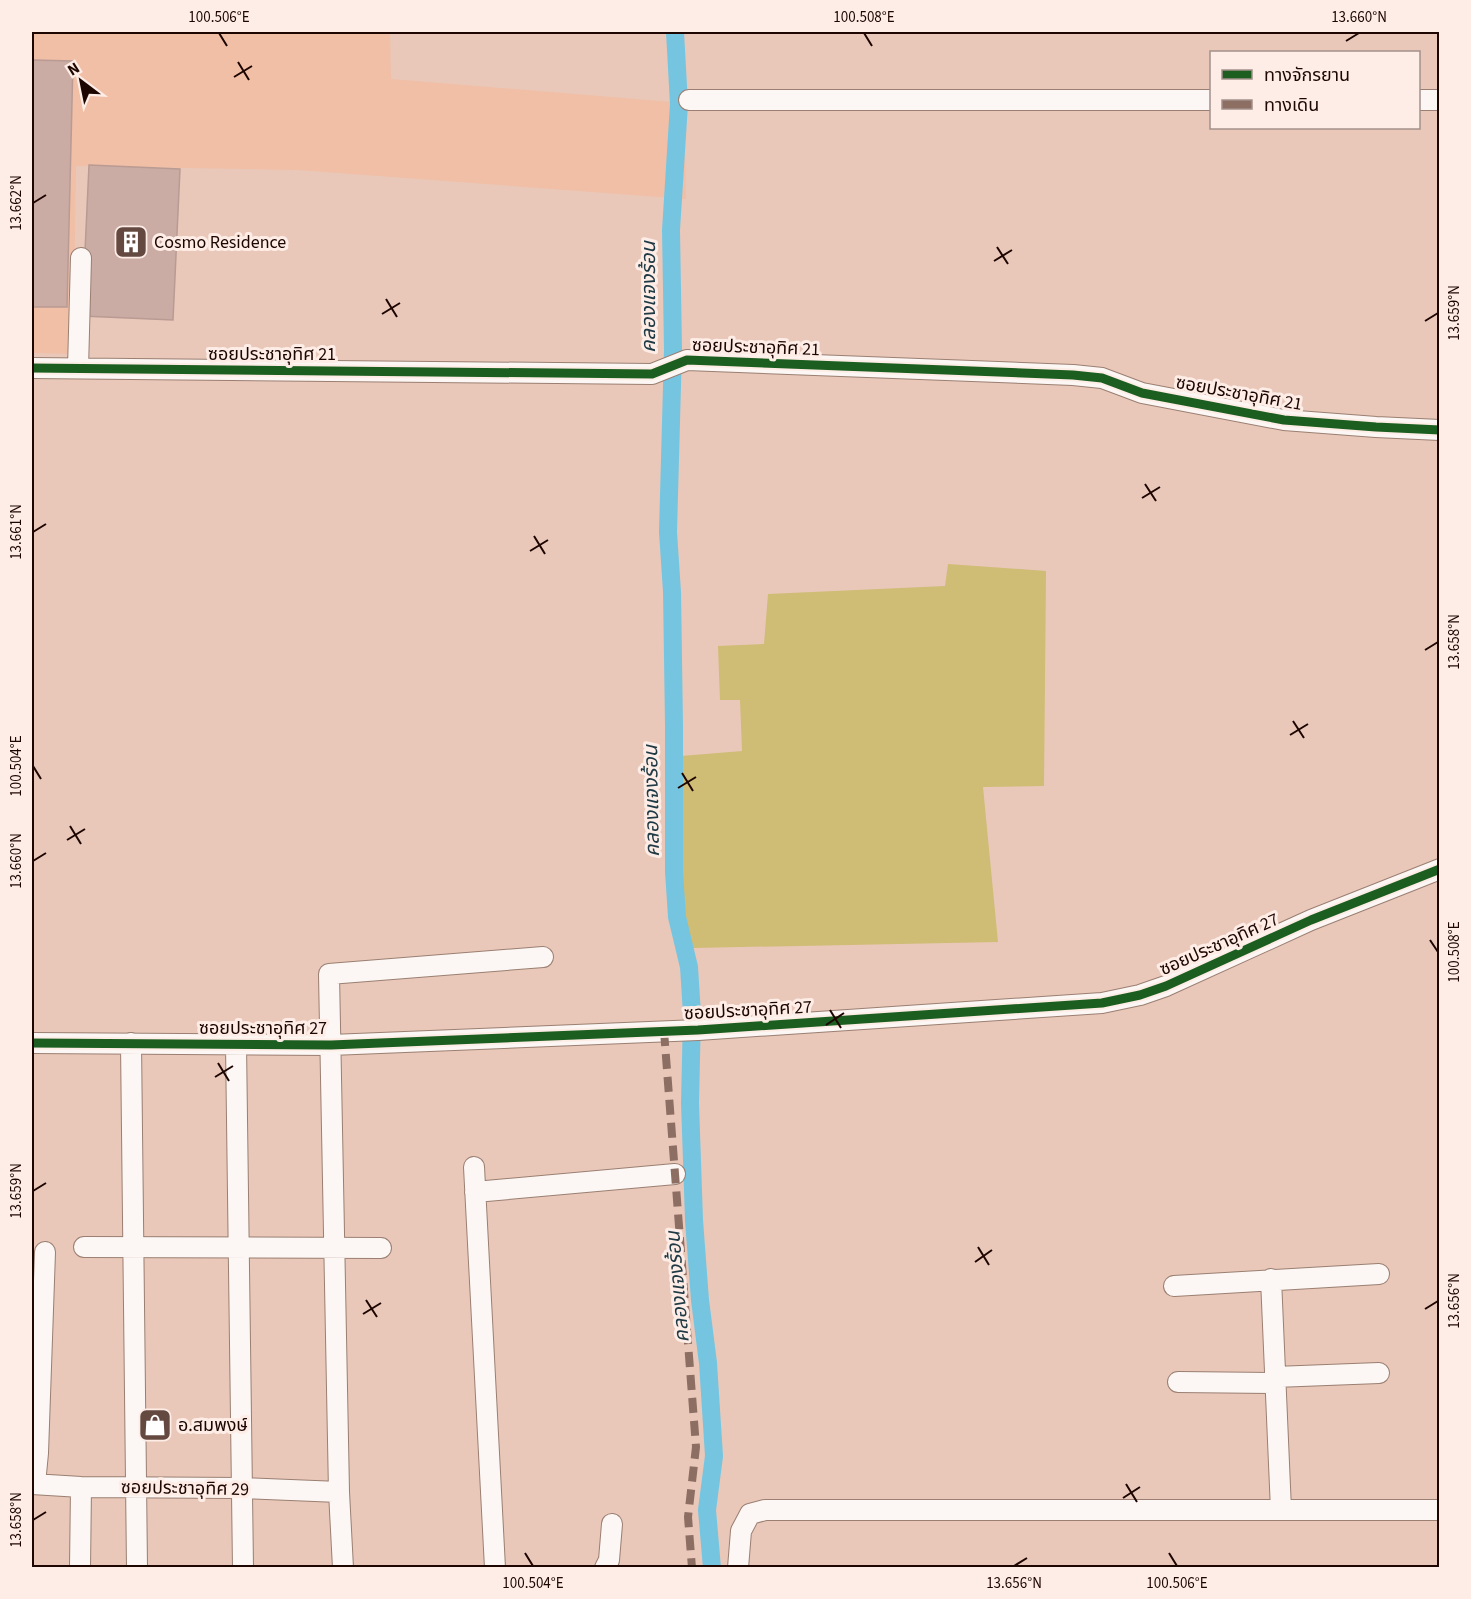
<svg xmlns="http://www.w3.org/2000/svg" width="1471" height="1599" viewBox="0 0 1471 1599" font-family="'Source Sans 3','Noto Sans Thai',sans-serif">
  <style>
    .built { fill: #f1bea6 }
    .green { fill: #cfbc75 }
    .lines { fill: none; stroke-linecap: round; stroke-linejoin: round }
    .canal { stroke: #76c5e0; stroke-width: 18 }
    .building { fill: #caaca4; stroke: #b99b93; stroke-width: 1.5 }
    .minor-casing { stroke: #9a7f72; stroke-width: 22 }
    .minor { stroke: #fcf7f4; stroke-width: 20 }
    .quiet { stroke: #8d6e63; stroke-width: 8; stroke-dasharray: 15 8; stroke-linecap: butt }
    .cycleway-casing { stroke: #fdede6; stroke-width: 13 }
    .cycleway { stroke: #1b5e20; stroke-width: 9 }
    .ticks { fill: none; stroke: #1d0500; stroke-width: 2 }
    .labels { text-anchor: middle; stroke-width: 6; stroke-linejoin: round; paint-order: stroke }
    .poi-label { font-size: 18px; fill: #1d0500; stroke: #fdede6; text-anchor: start }
    .street-label { font-size: 18px; fill: #1d0500; stroke: #fdede6 }
    .water-label { font-size: 20px; font-style: italic; fill: #203a45; stroke: #fdede6 }
    .neatline { fill: none; stroke: #1d0500; stroke-width: 2 }
    .ticks-label { font-size: 15px; text-anchor: middle; fill: #1d0500 }
  </style>
  <rect width="100%" height="100%" fill="#e9c8b9"/>
  <path class="built" d="M 32,32 L 390,32 L 391,79 L 684,103 L 686,199 L 298,170 L 76,166 L 73,354 L 32,353 Z"/>
  <path class="green" d="M 948,564 L 1046,571 L 1044,786 L 983,787 L 998,942 L 693,948 L 685,936 L 679,893 L 681,756 L 742,751 L 740,700 L 720,700 L 718,646 L 764,644 L 768,594 L 945,586 Z"/>
  <g class="lines">
    <path class="canal" d="M 675,32 L 679,104 L 671,230 L 673,349 L 668,532 L 672,592 L 674,725 L 674,872 L 677,917 L 689,967 L 692,1014 L 690,1103 L 694,1220 L 700,1300 L 708,1363 L 714,1456 L 707,1510 L 712,1568"/>
  </g>
  <path class="building" d="M 32,60 L 73,61 L 67,307 L 32,307 Z
    M 89,165 L 180,169 L 173,320 L 82,316 Z"/>
  <g class="lines">
    <defs>
      <path id="minor" d="M 689,100 L 1212,100
        M 1418,100 L 1440,100
        M 32,368 L 652,374 L 687,360 L 1073,375 L 1102,378 L 1142,393 L 1284,420 L 1376,427 L 1440,430
        M 78,368 L 81,258
        M 32,1043 L 331,1045 L 698,1030 L 1102,1003 L 1140,995 L 1166,986 L 1311,920 L 1440,869
        M 131,1043 L 137,1568
        M 236,1044 L 243,1568
        M 474,1167 L 495,1568
        M 475,1192 L 675,1174
        M 84,1247 L 381,1248
        M 1271,1279 L 1281,1510
        M 1174,1286 L 1379,1274
        M 1275,1377 L 1379,1373
        M 1178,1382 L 1274,1383
        M 32,1484 L 81,1487 L 243,1488 L 339,1492
        M 35,1484 L 38,1453 L 45,1252
        M 80,1568 L 81,1487
        M 343,1568 L 339,1492 L 329,974 L 543,957
        M 605,1568 L 609,1560 L 612,1524
        M 738,1568 L 741,1531 L 750,1514 L 765,1510 L 1440,1510"/>
    </defs>
    <use href="#minor" class="minor-casing"/>
    <use href="#minor" class="minor"/>
    <path class="quiet" d="M 664,1031 L 696,1447 L 688,1517 L 692,1568"/>
    <defs>
      <path id="cycleway" d="M 32,368 L 652,374 L 687,360 L 1073,375 L 1102,378 L 1142,393 L 1284,420 L 1376,427 L 1440,430
        M 32,1043 L 331,1045 L 698,1030 L 1102,1003 L 1140,995 L 1166,986 L 1311,920 L 1440,869"/>
    </defs>
    <use href="#cycleway" class="cycleway-casing"/>
    <use href="#cycleway" class="cycleway"/>
  </g>
  <path class="ticks" d="M 219,33 L 227,46M 864,33 L 872,46M 1346,41 L 1359,33M 238,62 L 249,80M 234,77 L 252,66M 33,203 L 46,195M 997,247 L 1008,264M 994,261 L 1012,250M 386,299 L 397,317M 382,314 L 400,303M 1425,321 L 1438,313M 1145,484 L 1156,501M 1142,498 L 1160,487M 33,532 L 46,524M 534,536 L 545,554M 530,551 L 548,540M 1425,650 L 1438,642M 1293,721 L 1304,738M 1290,735 L 1308,724M 33,766 L 41,779M 682,773 L 693,791M 678,788 L 696,777M 70,826 L 81,844M 67,840 L 85,829M 33,861 L 46,853M 1430,940 L 1438,952M 830,1010 L 841,1028M 826,1025 L 844,1013M 218,1063 L 229,1081M 215,1077 L 233,1066M 33,1191 L 46,1183M 978,1247 L 989,1265M 975,1262 L 992,1250M 366,1300 L 377,1317M 1425,1309 L 1438,1301M 363,1314 L 381,1303M 1126,1484 L 1137,1502M 1123,1498 L 1140,1487M 33,1520 L 46,1512M 525,1553 L 533,1566M 1169,1553 L 1177,1566M 1014,1566 L 1027,1558"/>
  <defs>
    <symbol id="building-square" viewBox="-11 -11 22 22"><rect x="-9" y="-9" width="18" height="18" rx="4" fill="#644941" stroke="#fdede6"/><path d="M-4-6H4V6H1V3H-1V6H-4ZM-2.5-4.3h1.7v1.8h-1.7ZM.8-4.3h1.7v1.8H.8ZM-2.5-1h1.7V.8h-1.7ZM.8-1h1.7V.8H.8Z" fill="#fff"/></symbol>
    <symbol id="shop-square" viewBox="-11 -11 22 22"><rect x="-9" y="-9" width="18" height="18" rx="4" fill="#644941" stroke="#fdede6"/><path d="M-5-2.5h2.3a2.7 3.5 0 0 1 5.4 0H5L5.5 6h-11ZM-1.5-2.5h3a1.5 2.3 0 0 0-3 0Z" fill="#fff"/></symbol>
  </defs>
  <g fill-rule="evenodd">
    <use href="#building-square" x="112" y="223" width="38" height="38"/>
    <use href="#shop-square" x="136" y="1406" width="38" height="38"/>
  </g>
  <g class="labels">
    <g class="poi-label">
      <text x="154" y="248">Cosmo Residence</text>
      <text x="178" y="1431">อ.สมพงษ์</text>
    </g>
    <g class="street-label">
      <text transform="translate(756 347) rotate(2)" y="6">ซอยประชาอุทิศ 21</text>
      <text x="272" y="360">ซอยประชาอุทิศ 21</text>
      <text transform="translate(1239 393) rotate(10)" y="6">ซอยประชาอุทิศ 21</text>
      <text transform="translate(1219 944) rotate(-24)" y="6">ซอยประชาอุทิศ 27</text>
      <text transform="translate(748 1010) rotate(-3)" y="6">ซอยประชาอุทิศ 27</text>
      <text x="263" y="1034">ซอยประชาอุทิศ 27</text>
      <text transform="translate(185 1488) rotate(1)" y="6">ซอยประชาอุทิศ 29</text>
    </g>
    <g class="water-label">
      <text transform="translate(648 297) rotate(-90)" y="7">คลองแจงร้อน</text>
      <text transform="translate(651 801) rotate(-91)" y="7">คลองแจงร้อน</text>
      <text transform="translate(677 1287) rotate(-95)" y="7">คลองแจงร้อน</text>
    </g>
  </g>
  <rect width="1471" height="1599" fill="none" stroke="#fdede6" stroke-width="66"/>
  <rect x="1210" y="51" width="210" height="78" fill="#fdede6" stroke="#a3908a" stroke-width="1.5"/>
  <rect x="1222" y="70" width="30" height="9" fill="#1b5e20" stroke="#a3908a" stroke-width="1.5"/>
  <text x="1264" y="81" font-size="18" fill="#1d0500">ทางจักรยาน</text>
  <rect x="1222" y="100" width="30" height="9" fill="#8d6e63" stroke="#a3908a" stroke-width="1.5"/>
  <text x="1264" y="111" font-size="18" fill="#1d0500">ทางเดิน</text>
  <g transform="translate(81 81) rotate(328)" stroke="#fdede6" stroke-width="4.5" paint-order="stroke">
  <path d="M0-4.5L10 22L0 15L-10 22Z" fill="#1d0500"/>
  <text y="-9" font-size="16" font-weight="bold" text-anchor="middle" fill="#1d0500">N</text>
  </g>
  <rect x="33" y="33" width="1405" height="1533" class="neatline"/>
  <g class="ticks-label">
    <text x="219" y="22">100.506°E</text>
    <text x="864" y="22">100.508°E</text>
    <text x="1359" y="22">13.660°N</text>
    <text transform="translate(16 203) rotate(-90)" y="5">13.662°N</text>
    <text transform="translate(1454 313) rotate(-90)" y="5">13.659°N</text>
    <text transform="translate(16 532) rotate(-90)" y="5">13.661°N</text>
    <text transform="translate(1454 642) rotate(-90)" y="5">13.658°N</text>
    <text transform="translate(16 766) rotate(-90)" y="5">100.504°E</text>
    <text transform="translate(16 861) rotate(-90)" y="5">13.660°N</text>
    <text transform="translate(1454 952) rotate(-90)" y="5">100.508°E</text>
    <text transform="translate(16 1191) rotate(-90)" y="5">13.659°N</text>
    <text transform="translate(1454 1301) rotate(-90)" y="5">13.656°N</text>
    <text transform="translate(16 1520) rotate(-90)" y="5">13.658°N</text>
    <text x="533" y="1588">100.504°E</text>
    <text x="1014" y="1588">13.656°N</text>
    <text x="1177" y="1588">100.506°E</text>
  </g>
</svg>
